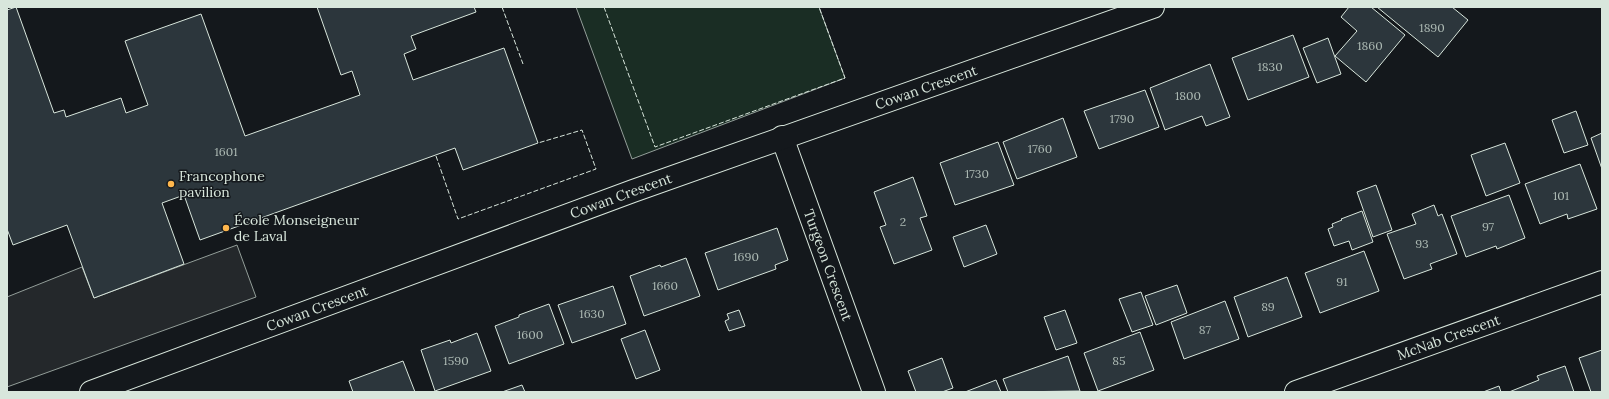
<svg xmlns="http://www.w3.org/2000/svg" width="1609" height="399" viewBox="0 0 1609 399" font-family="Lora,serif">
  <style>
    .green { fill: #1a2d24; stroke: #939e99 }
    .parking { fill: #24282b; stroke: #939e99 }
    .building { fill: #2c363c; stroke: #d8e6dc }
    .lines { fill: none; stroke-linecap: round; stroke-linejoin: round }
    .minor-casing { stroke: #d8e6dc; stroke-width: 24 }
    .minor { stroke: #14181c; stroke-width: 22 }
    .fence { stroke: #d8e6dc; stroke-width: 1; stroke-dasharray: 5 2; stroke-linecap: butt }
    .poi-dot { fill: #ffb74d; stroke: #14181c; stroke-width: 1.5 }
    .labels { text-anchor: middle; stroke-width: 3; stroke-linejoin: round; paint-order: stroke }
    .number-label { font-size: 12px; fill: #adbab4 }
    .street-label { font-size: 14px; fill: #d8e6dc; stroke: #14181c }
    .poi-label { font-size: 14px; fill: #d8e6dc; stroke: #14181c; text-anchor: start }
  </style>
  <rect width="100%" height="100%" fill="#14181c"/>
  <path class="green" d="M 576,7 L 819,7 L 845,78 L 632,159 Z"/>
  <path class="parking" d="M 237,245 L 256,297 L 7,387 L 7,297 L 82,267 L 94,298 Z"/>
  <path class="building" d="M 16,7 L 54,113 L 64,110 L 66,117 L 121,98 L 126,113 L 148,105 L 125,41 L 201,14 L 245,136 L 360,95 L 352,71 L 341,75 L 317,7 L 474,7 L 476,12 L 411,36 L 416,49 L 404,54 L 413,80 L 504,48 L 538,143 L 463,170 L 455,148 L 200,240 L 184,195 L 162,203 L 184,264 L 94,298 L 67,225 L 13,245 L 7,229 L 7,10 Z
    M 1349,7 L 1371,7 L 1405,35 L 1366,82 L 1335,56 L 1357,31 L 1341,17 Z
    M 1377,7 L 1452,7 L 1468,20 L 1438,57 Z
    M 1293,35 L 1309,77 L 1248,100 L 1232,58 Z
    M 1328,38 L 1341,74 L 1317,83 L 1303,48 Z
    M 1210,64 L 1230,117 L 1206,126 L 1202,116 L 1165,130 L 1150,88 Z
    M 1145,90 L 1159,127 L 1099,149 L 1084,111 Z
    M 1576,111 L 1588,145 L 1564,153 L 1552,120 Z
    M 1063,118 L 1077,157 L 1017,179 L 1003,142 Z
    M 1602,133 L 1602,169 L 1591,138 Z
    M 998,142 L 1014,185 L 955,205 L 940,163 Z
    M 1505,143 L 1520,183 L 1486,196 L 1471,155 Z
    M 1580,164 L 1597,209 L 1568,219 L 1567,214 L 1540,224 L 1525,184 Z
    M 913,177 L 927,216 L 920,218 L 932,250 L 894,264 L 880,227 L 886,225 L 874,192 Z
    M 1376,185 L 1392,230 L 1373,237 L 1357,192 Z
    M 1509,195 L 1525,238 L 1497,249 L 1496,246 L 1466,257 L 1451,216 Z
    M 1434,205 L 1438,216 L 1442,214 L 1457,254 L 1430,264 L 1432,269 L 1404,279 L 1387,234 L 1416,224 L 1412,214 Z
    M 1362,211 L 1373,242 L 1352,250 L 1349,241 L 1334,246 L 1328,229 L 1333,227 L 1332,224 L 1342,220 L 1341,219 Z
    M 986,225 L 997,254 L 964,267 L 953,237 Z
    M 777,228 L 788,260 L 775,265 L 776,269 L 718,290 L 705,253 Z
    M 1364,251 L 1379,291 L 1320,313 L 1305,273 Z
    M 686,258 L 700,296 L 644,316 L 630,276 L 660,265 L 661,267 Z
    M 1287,277 L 1302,317 L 1248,337 L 1234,297 Z
    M 1177,285 L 1187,313 L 1156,325 L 1145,296 Z
    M 613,286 L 626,324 L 572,343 L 558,305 Z
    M 1141,292 L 1153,325 L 1132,332 L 1119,299 Z
    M 1225,301 L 1239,339 L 1184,359 L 1171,322 Z
    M 549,304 L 564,344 L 509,364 L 495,326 L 519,317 L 519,315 Z
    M 739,310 L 745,326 L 729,331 L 725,321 L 729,319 L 727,314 Z
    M 1065,310 L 1077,343 L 1056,350 L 1044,317 Z
    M 645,330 L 660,370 L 636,379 L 621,339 Z
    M 1140,332 L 1154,370 L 1098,391 L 1084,353 Z
    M 477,333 L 491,371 L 435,391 L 421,350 L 450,340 L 451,343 Z
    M 1602,350 L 1602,392 L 1591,392 L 1579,358 Z
    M 1068,356 L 1080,391 L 1008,392 L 1003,379 Z
    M 942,358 L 953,388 L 942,392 L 916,392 L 908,371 Z
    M 403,361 L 415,392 L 353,392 L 349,381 Z
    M 1565,366 L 1574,392 L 1509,392 L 1539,380 L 1537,376 Z
    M 996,380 L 1001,392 L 965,392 Z
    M 522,385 L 525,392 L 502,392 Z
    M 1499,386 L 1501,392 L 1483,392 Z"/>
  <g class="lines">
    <defs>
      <g id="minor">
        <path id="s1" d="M 782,137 L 874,392"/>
        <path id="s2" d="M 91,392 L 633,191 L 1153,7"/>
        <path id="s3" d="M 1296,392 L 1602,282"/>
      </g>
    </defs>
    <use href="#minor" class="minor-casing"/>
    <use href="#minor" class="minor"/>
    <path class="fence" d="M 502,7 L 523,64
      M 604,7 L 655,147 L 845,78 L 819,7
      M 436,156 L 458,219 L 596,169 L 582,130 L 538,143"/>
  </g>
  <g class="poi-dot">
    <circle cx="171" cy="184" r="4"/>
    <circle cx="226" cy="228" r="4"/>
  </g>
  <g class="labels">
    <g class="number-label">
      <text x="1432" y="32">1890</text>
      <text x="1370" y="50">1860</text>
      <text x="1270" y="71">1830</text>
      <text x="1188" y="100">1800</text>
      <text x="1122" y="123">1790</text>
      <text x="1040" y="153">1760</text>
      <text x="226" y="156">1601</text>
      <text x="977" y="178">1730</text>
      <text x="1561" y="200">101</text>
      <text x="903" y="226">2</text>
      <text x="1488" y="231">97</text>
      <text x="1422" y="248">93</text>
      <text x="746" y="261">1690</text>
      <text x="1342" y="286">91</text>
      <text x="665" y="290">1660</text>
      <text x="1268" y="311">89</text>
      <text x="592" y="318">1630</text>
      <text x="1205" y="334">87</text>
      <text x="530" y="339">1600</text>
      <text x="456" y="365">1590</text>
      <text x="1119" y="365">85</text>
    </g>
    <g class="street-label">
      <text dy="5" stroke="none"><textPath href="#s2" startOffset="889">Cowan Crescent</textPath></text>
      <text dy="5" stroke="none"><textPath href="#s2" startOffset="565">Cowan Crescent</textPath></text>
      <text dy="5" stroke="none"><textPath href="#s1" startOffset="136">Turgeon Crescent</textPath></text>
      <text dy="5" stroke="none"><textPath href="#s2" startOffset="241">Cowan Crescent</textPath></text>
      <text dy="5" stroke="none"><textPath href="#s3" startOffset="162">McNab Crescent</textPath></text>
    </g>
    <g class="poi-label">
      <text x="179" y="181">Francophone<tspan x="179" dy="16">pavilion</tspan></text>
      <text x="234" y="225">École Monseigneur<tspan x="234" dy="16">de Laval</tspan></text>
    </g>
  </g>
  <rect width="1609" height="399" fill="none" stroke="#d8e6dc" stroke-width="16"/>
</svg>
